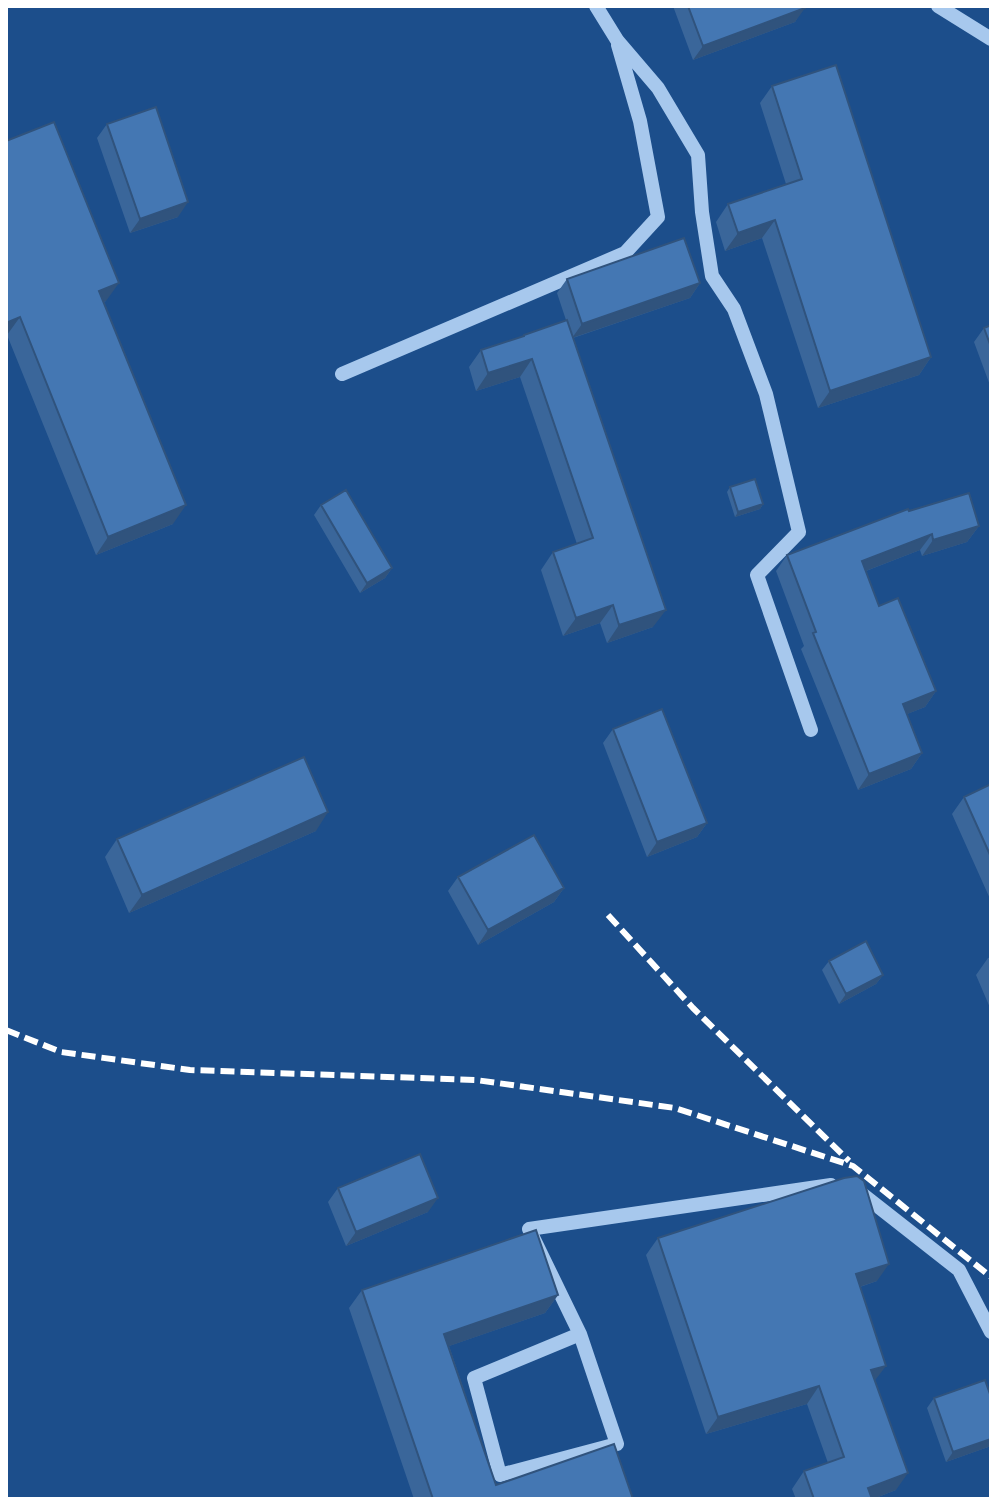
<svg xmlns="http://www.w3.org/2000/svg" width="997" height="1505" viewBox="0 0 997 1505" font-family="'Roboto Condensed',sans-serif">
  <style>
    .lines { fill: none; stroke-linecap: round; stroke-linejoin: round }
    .minor { stroke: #a7c8ed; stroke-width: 14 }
    .rail { stroke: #fff; stroke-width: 6; stroke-dasharray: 14 6; stroke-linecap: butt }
    .wall { fill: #3a669a }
    .shaded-wall { fill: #30537d }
    .building { fill: #4477b3; stroke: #30537d; stroke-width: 2 }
  </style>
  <rect width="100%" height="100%" fill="#1c4e8b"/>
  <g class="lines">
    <path class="minor" d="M 596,6 L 617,40 L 658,88 L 698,155 L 702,212 L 712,276 L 734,309 L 766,394 L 799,532 L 757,575 L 811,730
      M 938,6 L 991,39
      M 342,374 L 625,253 L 658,217 L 640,121 L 618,45
      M 857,1190 L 959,1270 L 991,1332
      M 580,1334 L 474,1378 L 500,1475 L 617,1444 L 580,1334 L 529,1229 L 831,1185"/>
    <path class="rail" d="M 608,915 L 693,1008 L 849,1161
      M 6,1030 L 61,1052 L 190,1070 L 476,1080 L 675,1108 L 853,1166 L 991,1277"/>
  </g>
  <path class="wall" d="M 673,6 L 804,6 L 795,22 L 693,60 Z
    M 772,86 L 931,357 L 919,375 L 818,408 L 762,238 L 725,251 L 716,222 L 728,204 L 786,184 L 760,103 Z
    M 107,124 L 178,217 L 130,233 L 97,138 Z
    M 6,141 L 106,301 L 104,302 L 173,524 L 96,555 L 7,335 Z
    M 567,279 L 700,283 L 690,298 L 573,338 L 653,627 L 607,643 L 600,623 L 563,636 L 541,570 L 553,552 L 577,544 L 520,377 L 476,391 L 469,367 L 481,350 L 522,337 L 524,335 L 566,320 L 557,293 Z
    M 991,325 L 991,388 L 974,342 L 984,328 Z
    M 730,487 L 763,504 L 760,509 L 735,517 L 727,492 Z
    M 321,505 L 392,568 L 385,578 L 360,593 L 314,515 Z
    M 979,526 L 967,542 L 922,556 L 920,550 L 866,571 L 879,606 L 936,691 L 925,707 L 907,714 L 922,753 L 911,769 L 858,790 L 801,649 L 804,646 L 776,571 L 787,555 Z
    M 613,729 L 707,823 L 697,837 L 647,857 L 603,743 Z
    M 991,784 L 991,901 L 952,814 L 964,797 Z
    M 316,831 L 129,913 L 105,857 L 117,839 Z
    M 458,877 L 564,888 L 554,902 L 478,945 L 448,891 Z
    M 991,957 L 991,1010 L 976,975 L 988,958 Z
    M 829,961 L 883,975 L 876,984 L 839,1004 L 822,970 Z
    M 338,1188 L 428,1212 L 346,1246 L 328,1202 Z
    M 658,1238 L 877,1281 L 860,1287 L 875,1381 L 896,1490 L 873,1499 L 796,1499 L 792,1489 L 804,1471 L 828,1463 L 807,1404 L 706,1434 L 646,1255 Z
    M 362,1290 L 558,1295 L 545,1313 L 449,1346 L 496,1485 L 633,1499 L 414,1499 L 349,1308 Z
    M 991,1397 L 991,1446 L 946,1462 L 927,1408 L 934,1398 Z"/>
  <path class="shaded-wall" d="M 805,8 L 795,22 L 693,60 L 703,46 Z
    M 188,202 L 178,217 L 130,233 L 140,219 Z
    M 775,220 L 762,238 L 725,251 L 738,233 Z
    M 119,283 L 106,301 L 86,309 L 99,291 Z
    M 700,283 L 690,298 L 572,338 L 582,324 Z
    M 20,317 L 7,335 L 6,336 L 6,323 Z
    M 931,357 L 919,375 L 818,408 L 830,391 Z
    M 532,359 L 520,377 L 476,391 L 488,373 Z
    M 763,504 L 760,509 L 735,517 L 738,512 Z
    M 186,505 L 173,524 L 96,555 L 108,537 Z
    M 979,526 L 967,542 L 922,556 L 933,540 Z
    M 932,534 L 920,550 L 850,577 L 862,561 Z
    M 392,568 L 385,578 L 360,593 L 367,583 Z
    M 613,605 L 600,623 L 563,636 L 576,618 Z
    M 666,610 L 653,627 L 607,643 L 619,625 Z
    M 936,691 L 925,707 L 892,720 L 903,704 Z
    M 922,753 L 911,769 L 858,790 L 869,774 Z
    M 328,812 L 316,831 L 129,913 L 142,895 Z
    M 707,823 L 697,837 L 647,857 L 657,842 Z
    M 564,888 L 554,902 L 478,945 L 488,930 Z
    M 883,975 L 876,984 L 839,1004 L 846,994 Z
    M 438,1198 L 428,1212 L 346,1246 L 356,1232 Z
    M 889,1264 L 877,1281 L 844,1292 L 856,1274 Z
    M 558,1295 L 545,1313 L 432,1352 L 444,1334 Z
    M 886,1366 L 873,1383 L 871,1370 Z
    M 819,1386 L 807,1404 L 706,1434 L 718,1417 Z
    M 991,1439 L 991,1446 L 946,1462 L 953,1452 Z
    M 908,1473 L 896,1490 L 873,1499 L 860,1499 L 868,1488 Z"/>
  <path class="building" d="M 688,6 L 804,6 L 805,8 L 703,46 Z
    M 836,65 L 931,357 L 830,391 L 775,220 L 738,233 L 728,204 L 802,179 L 772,86 Z
    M 156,107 L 188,202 L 140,219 L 107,124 Z
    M 54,122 L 119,283 L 99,291 L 186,505 L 108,537 L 20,317 L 6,323 L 6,141 Z
    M 684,238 L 700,283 L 582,324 L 567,279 Z
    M 567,320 L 666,610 L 619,625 L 613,605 L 576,618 L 553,552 L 593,538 L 532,359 L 488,373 L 481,350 L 524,336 L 524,335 Z
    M 991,325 L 991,347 L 984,328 Z
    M 755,479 L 763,504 L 738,512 L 730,487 Z
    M 346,490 L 392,568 L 367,583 L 321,505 Z
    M 969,493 L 979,526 L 933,540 L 932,534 L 862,561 L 879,606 L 898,598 L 936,691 L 903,704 L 922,753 L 869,774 L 813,633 L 816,632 L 787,555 L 908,509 L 909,511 Z
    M 662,709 L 707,823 L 657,842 L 613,729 Z
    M 304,757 L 328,812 L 142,895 L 117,839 Z
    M 991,784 L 991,857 L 964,797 Z
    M 534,835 L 564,888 L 488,930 L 458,877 Z
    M 866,941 L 883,975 L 846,994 L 829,961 Z
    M 420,1154 L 438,1198 L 356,1232 L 338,1188 Z
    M 857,1176 L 864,1181 L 889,1264 L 856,1274 L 886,1366 L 871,1370 L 908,1473 L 868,1488 L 872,1499 L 814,1499 L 804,1471 L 844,1457 L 819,1386 L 718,1417 L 658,1238 L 844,1178 Z
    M 536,1230 L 558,1295 L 444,1334 L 496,1485 L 614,1444 L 633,1499 L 433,1499 L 362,1290 Z
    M 985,1380 L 991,1397 L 991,1439 L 953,1452 L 934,1398 Z"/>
  <rect width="997" height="1505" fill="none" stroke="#ffffff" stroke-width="16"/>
</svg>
